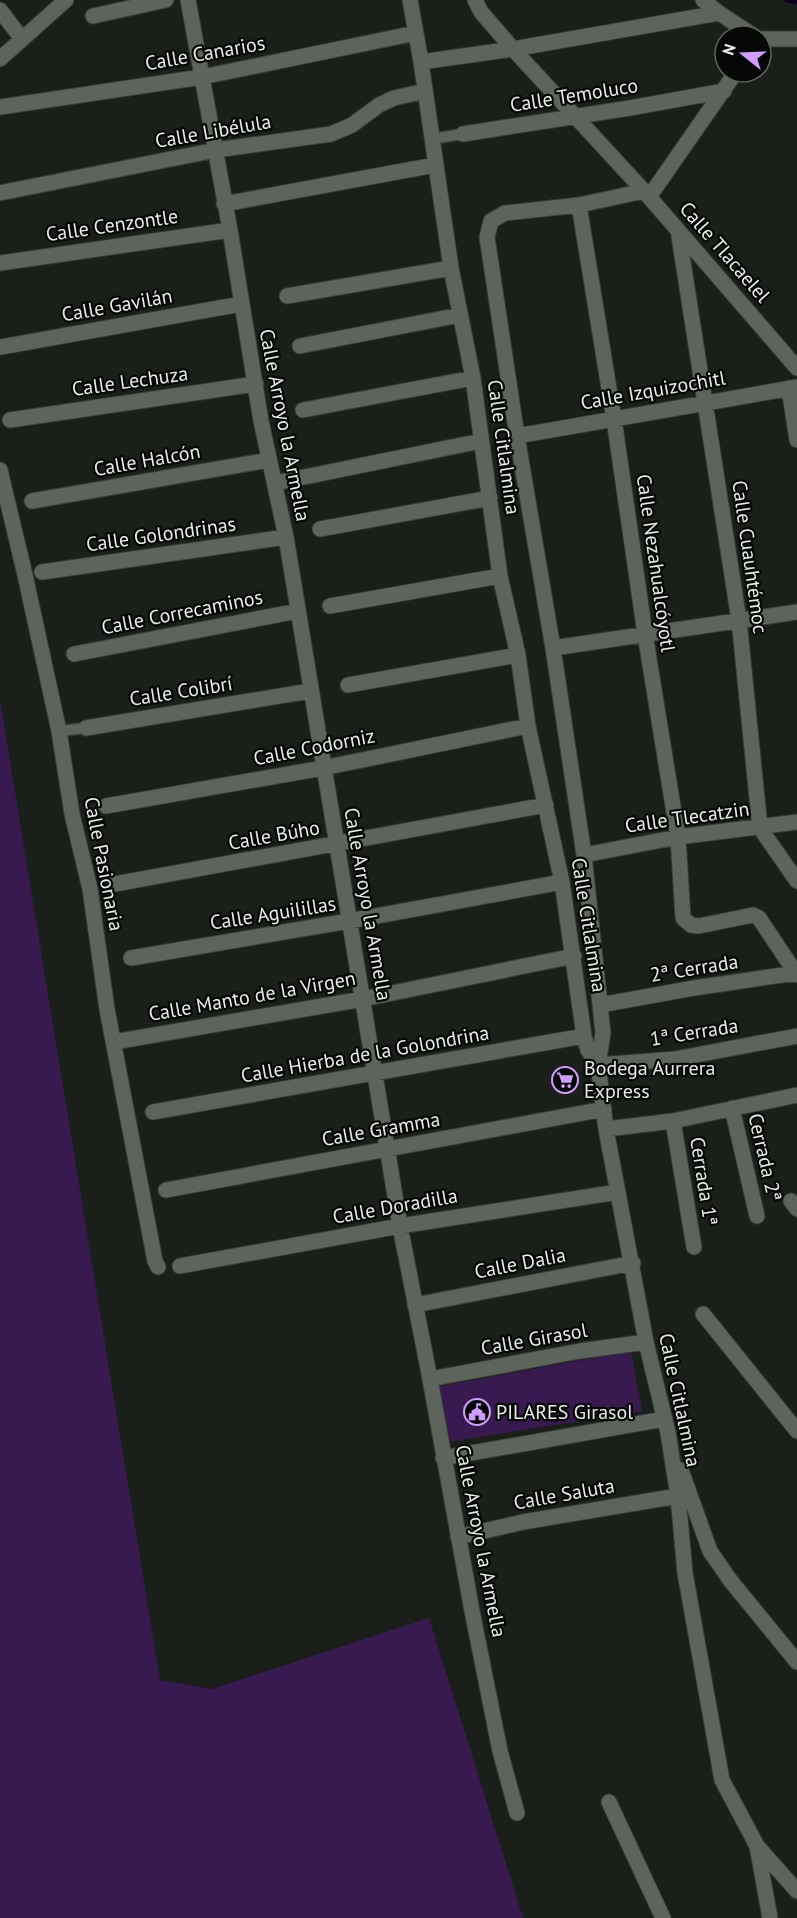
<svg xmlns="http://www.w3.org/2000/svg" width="797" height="1918" viewBox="0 0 797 1918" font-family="'PT Sans',sans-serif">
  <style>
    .green { fill: #381a51 }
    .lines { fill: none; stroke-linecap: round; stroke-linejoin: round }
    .stream { stroke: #102; stroke-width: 4.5 }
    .pedestrian-casing { stroke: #373b37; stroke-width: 13 }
    .minor-casing { stroke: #373b37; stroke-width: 17 }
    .pedestrian { stroke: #5d645c; stroke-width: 10 }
    .minor { stroke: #5d645c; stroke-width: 15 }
    .labels { text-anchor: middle; stroke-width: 4.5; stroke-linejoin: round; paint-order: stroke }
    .street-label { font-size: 20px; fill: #e8ece8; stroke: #060806 }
    .poi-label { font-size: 20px; fill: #e8ece8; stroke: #060806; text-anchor: start }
  </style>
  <rect width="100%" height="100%" fill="#1a1f19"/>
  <path class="green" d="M 0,700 L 160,1680 L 212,1689 L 429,1618 L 523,1918 L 0,1918 Z
    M 631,1351 L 642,1411 L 447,1442 L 437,1387 Z"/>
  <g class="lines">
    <path class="stream" d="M 786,0 L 797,2"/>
    <defs>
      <path id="pedestrian" d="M 431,139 L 463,134
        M 59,731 L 86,728"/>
      <path id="minor" d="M 188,0 L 230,230 L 261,421 L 286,537 L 400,1226 L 430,1379 L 472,1611 L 500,1751 L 517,1813
        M 410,0 L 421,62 L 451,268 L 473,378 L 500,576 L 518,655 L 528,726 L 562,882 L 584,1036 L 588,1050 L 598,1065 L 606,1129 L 646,1342 L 668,1433 L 678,1496 L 685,1573 L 722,1780 L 757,1846 L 797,1891
        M 475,0 L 481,12 L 513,49 L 644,191 L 797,368
        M 703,0 L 719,13 L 754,36
        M 0,10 L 22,39
        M 93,16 L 166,0
        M 761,39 L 797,39
        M 0,59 L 66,0
        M 421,62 L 513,49 L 719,13
        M 0,107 L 202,77 L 416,33
        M 463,134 L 630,108 L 724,91
        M 644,191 L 579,205 L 505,213 L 491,221 L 487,237 L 517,436 L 553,648 L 584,855 L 603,1033 L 598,1065 L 675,1059 L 797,1036
        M 0,193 L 216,150 L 331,134 L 352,125 L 379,105 L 394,98 L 425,91
        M 649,197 L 736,72
        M 224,204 L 435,165
        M 579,205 L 614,419 L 645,634 L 678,837 L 683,918 L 691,925 L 699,926 L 753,915 L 759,918 L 797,975
        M 678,230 L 739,620 L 760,828 L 797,881
        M 0,263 L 230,230
        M 287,296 L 451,268
        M 300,346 L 460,315
        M 1,347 L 241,304
        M 789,388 L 797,440
        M 303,410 L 473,378
        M 10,420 L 256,384
        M 517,436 L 797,387
        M 0,470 L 25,575 L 59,731 L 72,814 L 90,889 L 107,1009 L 155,1261 L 158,1267
        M 275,483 L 481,441
        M 32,501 L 269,460
        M 320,529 L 490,498
        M 42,572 L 286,537
        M 330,606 L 500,576
        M 553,648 L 797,612
        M 74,654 L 298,611
        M 348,685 L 518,655
        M 86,728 L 310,691
        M 106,806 L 323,768 L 528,726
        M 584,855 L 678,837 L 797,822
        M 115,884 L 546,805
        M 131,958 L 349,921 L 562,882
        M 600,1005 L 694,988 L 796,973
        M 114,1042 L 363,999 L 574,956
        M 732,1108 L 757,1216
        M 153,1112 L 584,1036
        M 673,1121 L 694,1247
        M 606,1129 L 673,1121 L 797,1095
        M 166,1190 L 604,1109
        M 791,1201 L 797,1209
        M 180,1266 L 400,1226 L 618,1192
        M 415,1305 L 633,1263
        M 703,1314 L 797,1431
        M 430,1379 L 580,1351 L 646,1342
        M 443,1458 L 664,1419
        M 681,1470 L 710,1551 L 730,1580 L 797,1662
        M 458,1537 L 523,1522 L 678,1496
        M 609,1802 L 663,1918
        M 757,1846 L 770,1918"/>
    </defs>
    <use href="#pedestrian" class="pedestrian-casing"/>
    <use href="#minor" class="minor-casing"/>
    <use href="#pedestrian" class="pedestrian"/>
    <use href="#minor" class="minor"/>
  </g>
  <defs>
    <symbol id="supermarket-ring" viewBox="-11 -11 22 22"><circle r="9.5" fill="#060806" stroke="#d09dff" stroke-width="1.5"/><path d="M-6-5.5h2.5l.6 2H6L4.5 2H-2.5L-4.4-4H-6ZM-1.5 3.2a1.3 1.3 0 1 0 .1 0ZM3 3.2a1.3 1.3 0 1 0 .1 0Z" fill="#d09dff"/></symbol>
    <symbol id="civic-ring" viewBox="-11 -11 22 22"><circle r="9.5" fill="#060806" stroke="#d09dff" stroke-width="1.5"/><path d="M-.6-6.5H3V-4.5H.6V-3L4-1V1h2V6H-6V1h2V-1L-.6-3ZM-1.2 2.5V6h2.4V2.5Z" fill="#d09dff"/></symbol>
  </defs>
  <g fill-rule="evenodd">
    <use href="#supermarket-ring" x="550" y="1065" width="30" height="30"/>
    <use href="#civic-ring" x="462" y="1397" width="30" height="30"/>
  </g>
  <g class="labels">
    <g class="street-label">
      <text transform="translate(205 53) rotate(-10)" y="7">Calle Canarios</text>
      <text transform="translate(574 95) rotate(-9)" y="7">Calle Temoluco</text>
      <text transform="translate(213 131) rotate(-10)" y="7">Calle Libélula</text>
      <text transform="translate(112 225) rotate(-8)" y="7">Calle Cenzontle</text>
      <text transform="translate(725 252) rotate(49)" y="7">Calle Tlacaelel</text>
      <text transform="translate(117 305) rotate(-10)" y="7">Calle Gavilán</text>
      <text transform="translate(130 381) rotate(-8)" y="7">Calle Lechuza</text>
      <text transform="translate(653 390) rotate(-10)" y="7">Calle Izquizochitl</text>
      <text transform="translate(285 425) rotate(79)" y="7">Calle Arroyo la Armella</text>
      <text transform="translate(504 447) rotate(82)" y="7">Calle Citlalmina</text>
      <text transform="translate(147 460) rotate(-10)" y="7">Calle Halcón</text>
      <text transform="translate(161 534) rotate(-8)" y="7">Calle Golondrinas</text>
      <text transform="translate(750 557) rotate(82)" y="7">Calle Cuauhtémoc</text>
      <text transform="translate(656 563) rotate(82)" y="7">Calle Nezahualcóyotl</text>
      <text transform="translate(182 612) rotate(-11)" y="7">Calle Correcaminos</text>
      <text transform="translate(181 691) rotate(-9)" y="7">Calle Colibrí</text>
      <text transform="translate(314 747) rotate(-11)" y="7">Calle Codorniz</text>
      <text transform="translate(687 817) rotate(-8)" y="7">Calle Tlecatzin</text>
      <text transform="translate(274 835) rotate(-10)" y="7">Calle Búho</text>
      <text transform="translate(104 864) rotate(79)" y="7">Calle Pasionaria</text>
      <text transform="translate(368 904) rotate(80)" y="7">Calle Arroyo la Armella</text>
      <text transform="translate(273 913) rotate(-9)" y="7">Calle Aguilillas</text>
      <text transform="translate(589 925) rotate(81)" y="7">Calle Citlalmina</text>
      <text transform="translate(694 968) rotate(-9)" y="7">2ª Cerrada</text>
      <text transform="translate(252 996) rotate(-10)" y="7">Calle Manto de la Virgen</text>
      <text transform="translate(694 1032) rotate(-9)" y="7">1ª Cerrada</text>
      <text transform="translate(365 1054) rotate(-10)" y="7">Calle Hierba de la Golondrina</text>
      <text transform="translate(381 1129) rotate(-10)" y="7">Calle Gramma</text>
      <text transform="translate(765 1157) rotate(77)" y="7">Cerrada 2ª</text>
      <text transform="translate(704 1181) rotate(81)" y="7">Cerrada 1ª</text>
      <text transform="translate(395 1206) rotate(-10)" y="7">Calle Doradilla</text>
      <text transform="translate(520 1263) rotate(-11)" y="7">Calle Dalia</text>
      <text transform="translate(534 1339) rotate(-10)" y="7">Calle Girasol</text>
      <text transform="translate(680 1400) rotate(78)" y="7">Calle Citlalmina</text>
      <text transform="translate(564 1494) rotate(-10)" y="7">Calle Saluta</text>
      <text transform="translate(481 1541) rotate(79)" y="7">Calle Arroyo la Armella</text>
    </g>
    <g class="poi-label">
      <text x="584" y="1075">Bodega Aurrera<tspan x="584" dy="23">Express</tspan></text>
      <text x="496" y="1419">PILARES Girasol</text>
    </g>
  </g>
  <g transform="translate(743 54) rotate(288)"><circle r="28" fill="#060806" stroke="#606360" stroke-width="1.5"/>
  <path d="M0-4.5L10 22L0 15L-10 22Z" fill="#d09dff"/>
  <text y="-9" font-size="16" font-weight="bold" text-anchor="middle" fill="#e8ece8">N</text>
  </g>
</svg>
